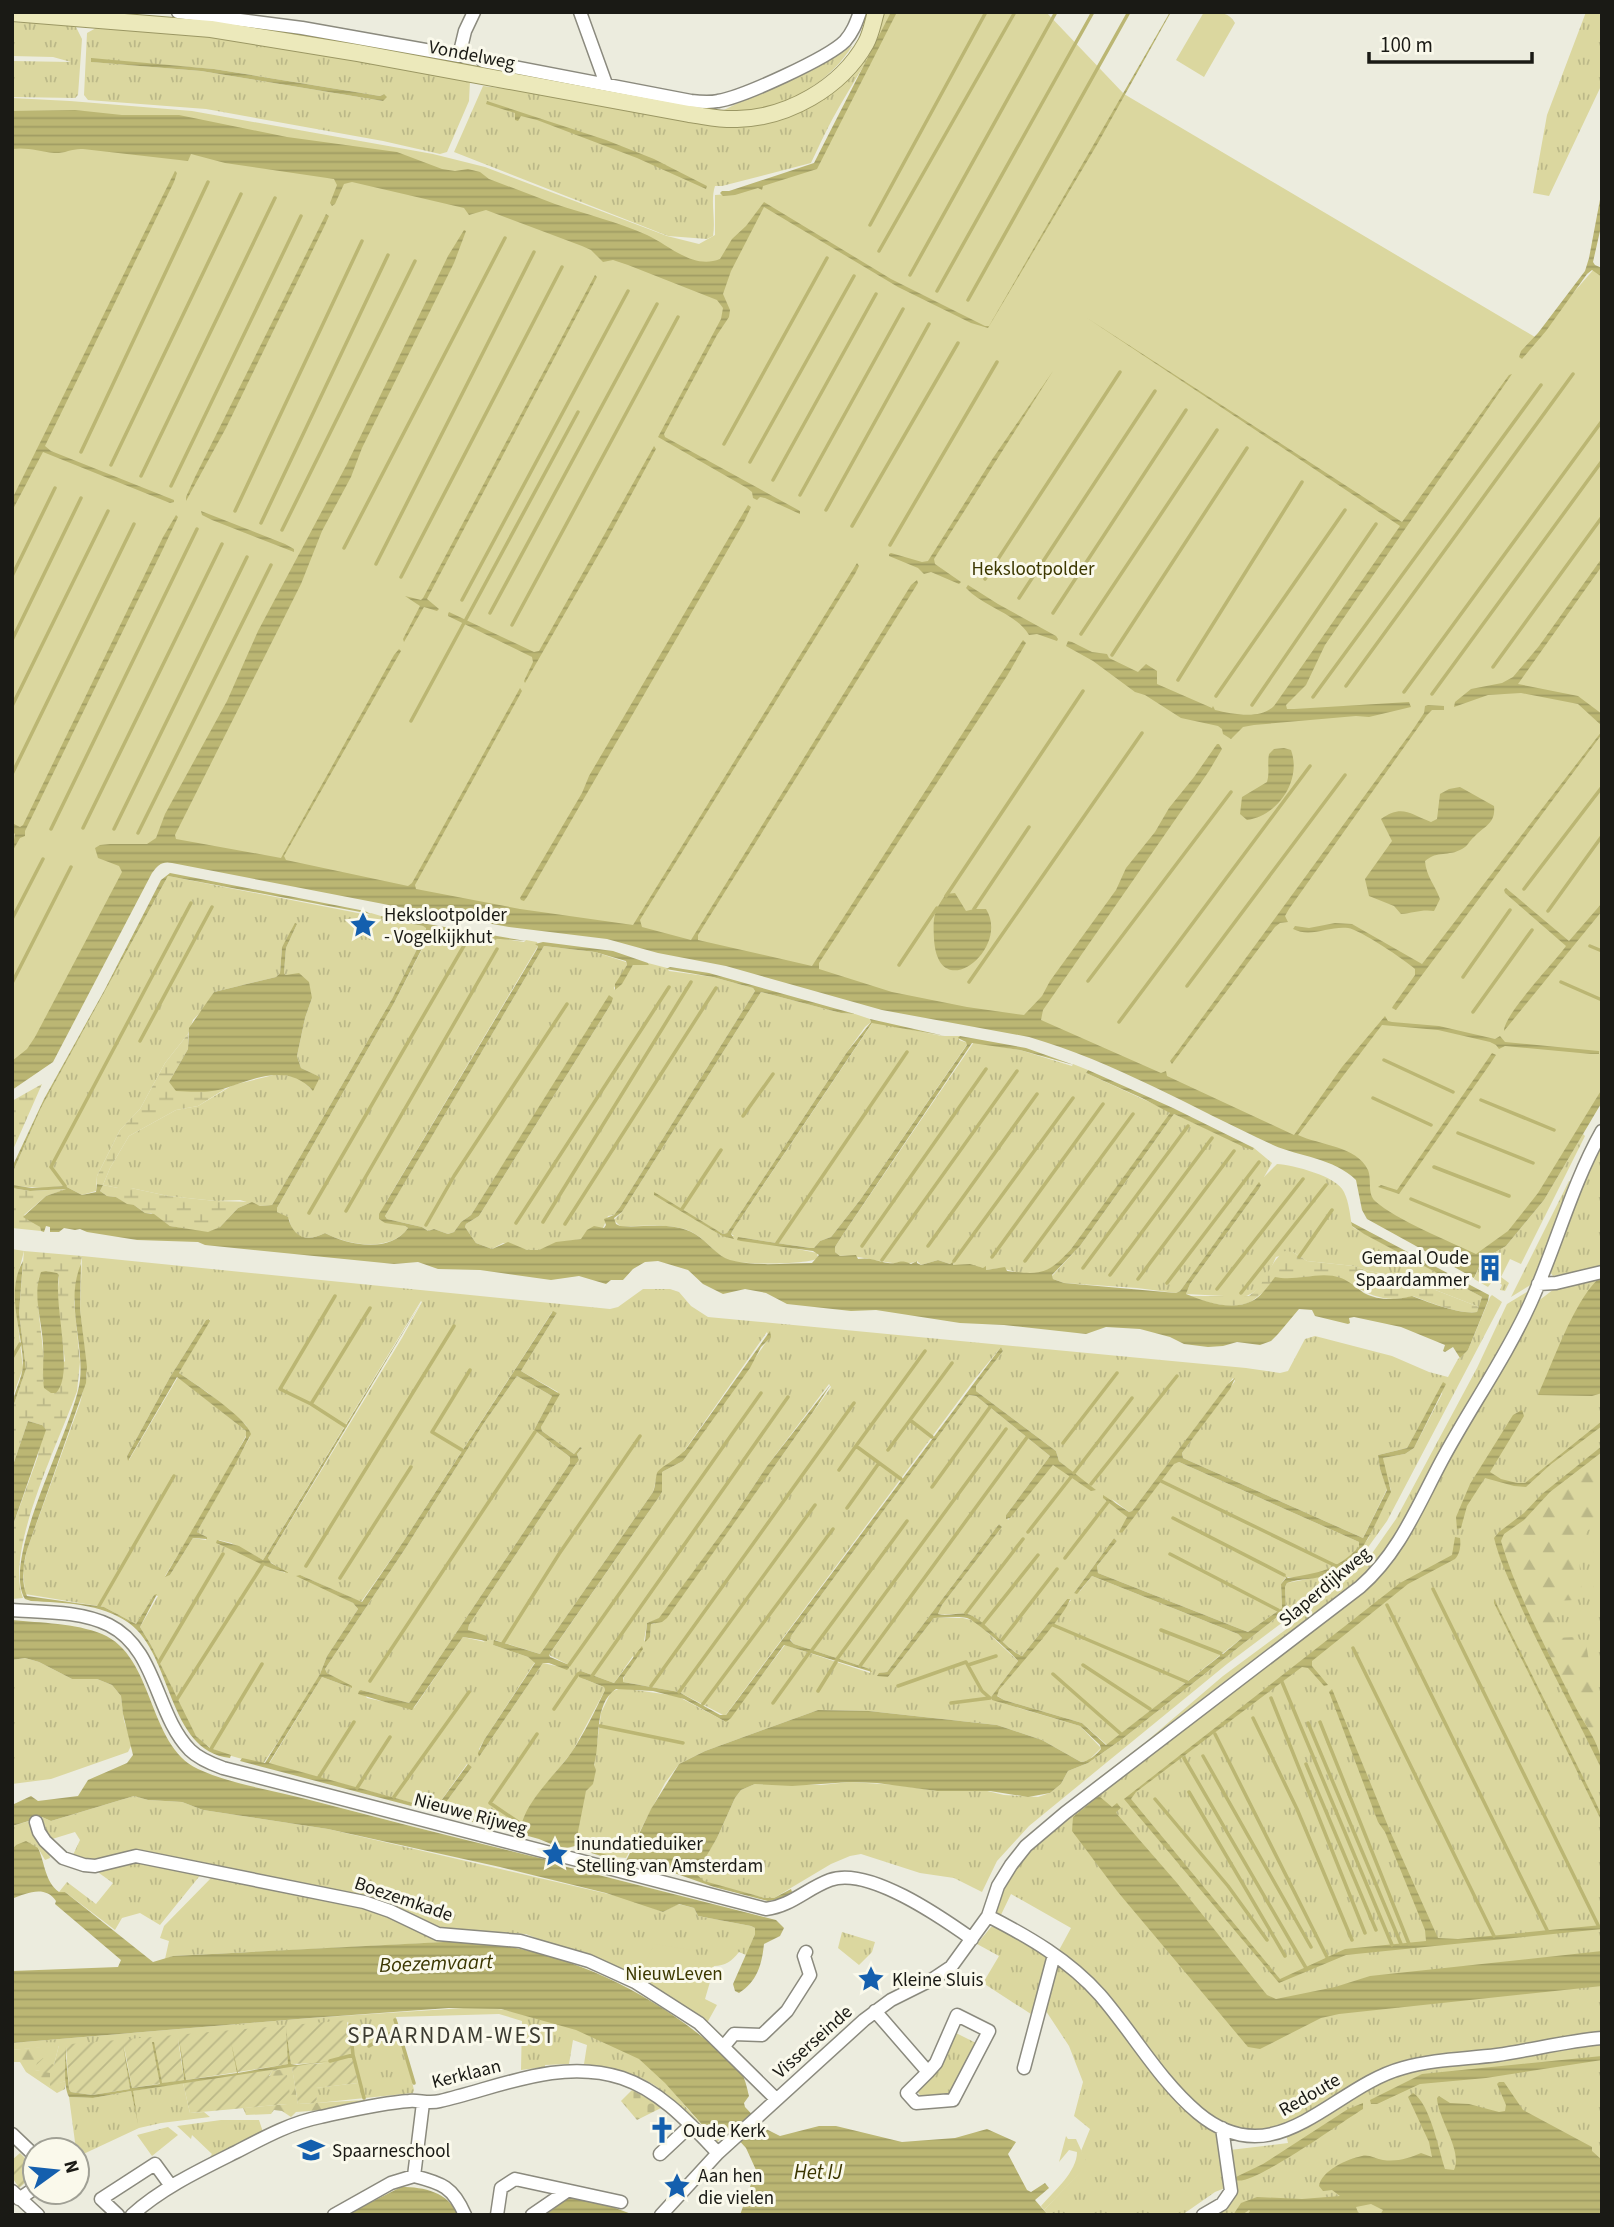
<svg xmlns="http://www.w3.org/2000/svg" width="1614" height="2227" viewBox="0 0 1614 2227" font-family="'Source Sans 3',sans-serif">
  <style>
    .grass { fill: url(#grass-tufts); fill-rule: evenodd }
    .forest { fill: url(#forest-firs) }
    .wetland { fill: url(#wetland-marsh); fill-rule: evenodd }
    .cemetery { fill: url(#cemetery-stones) }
    .park { fill: #dbd79f }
    .garden { fill: url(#garden-furrows) }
    .water { fill: url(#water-rules) }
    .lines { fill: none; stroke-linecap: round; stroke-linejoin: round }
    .stream { stroke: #bbb673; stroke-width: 3.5 }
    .minor-casing { stroke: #8b8a7e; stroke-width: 15 }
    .major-casing { stroke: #9b9763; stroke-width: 18 }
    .minor { stroke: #fff; stroke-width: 12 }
    .major { stroke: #ece9bb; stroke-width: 16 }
    .labels { text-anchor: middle; stroke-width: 6; stroke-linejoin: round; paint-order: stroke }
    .street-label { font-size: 19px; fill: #1a1a15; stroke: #faf9eb }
    .park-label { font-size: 19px; fill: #3c3800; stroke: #faf9eb }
    .poi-label { font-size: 19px; fill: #1a1a15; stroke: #faf9eb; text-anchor: start }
    .water-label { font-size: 21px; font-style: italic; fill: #3b3600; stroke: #faf9eb }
    .quarter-label { font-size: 23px; letter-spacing: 2px; fill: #3c3b31; stroke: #faf9eb }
  </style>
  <defs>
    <pattern id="grass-tufts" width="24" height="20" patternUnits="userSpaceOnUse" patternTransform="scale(1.75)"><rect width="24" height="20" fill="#dbd79f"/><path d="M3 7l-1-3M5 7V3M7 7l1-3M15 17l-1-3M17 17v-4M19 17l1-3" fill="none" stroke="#bbb888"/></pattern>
    <pattern id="forest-firs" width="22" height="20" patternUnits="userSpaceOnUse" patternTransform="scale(1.75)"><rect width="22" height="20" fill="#dbd79f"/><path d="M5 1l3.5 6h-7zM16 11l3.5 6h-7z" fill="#bbb888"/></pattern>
    <pattern id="wetland-marsh" width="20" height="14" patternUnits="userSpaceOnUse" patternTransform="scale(1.75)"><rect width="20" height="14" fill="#dbd79f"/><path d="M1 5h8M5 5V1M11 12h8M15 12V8" fill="none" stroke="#bbb888"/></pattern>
    <pattern id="cemetery-stones" width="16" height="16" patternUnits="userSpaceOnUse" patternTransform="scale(1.75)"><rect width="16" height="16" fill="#dbd79f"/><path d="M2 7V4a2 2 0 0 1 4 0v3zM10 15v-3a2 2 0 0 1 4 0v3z" fill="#bbb888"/></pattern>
    <pattern id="garden-furrows" width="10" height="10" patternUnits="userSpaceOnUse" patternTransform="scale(1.75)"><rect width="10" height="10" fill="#dbd79f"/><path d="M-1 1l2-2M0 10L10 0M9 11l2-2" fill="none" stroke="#bbb888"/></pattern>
    <pattern id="water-rules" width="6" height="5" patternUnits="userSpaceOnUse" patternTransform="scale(1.75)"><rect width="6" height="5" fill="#bbb673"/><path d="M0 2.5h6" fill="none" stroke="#a09c63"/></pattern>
  </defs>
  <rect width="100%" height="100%" fill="#ececde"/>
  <path class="grass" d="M 882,12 L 891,12 C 876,50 852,83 833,118 C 825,133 818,148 811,163 L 722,186 L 715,186 C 710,202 716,219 713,236 L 707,239 L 668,236 L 454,152 L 483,86 L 543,93 L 713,123 L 820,100 Z
    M 1586,12 L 1602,12 L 1602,84 L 1549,196 L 1533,193 L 1547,115 Z
    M 12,22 L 75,25 L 82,39 L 78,95 L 75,98 L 12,97 L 12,61 L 71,62 L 53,57 L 12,56 Z
    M 96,28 C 222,29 347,57 470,81 L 469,101 L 447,152 L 440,154 L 383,141 L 206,109 L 88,100 L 84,95 L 87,33 ZM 91,59 L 214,69 L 380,96 L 384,94 L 383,101 L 201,71 L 92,62 Z
    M 852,46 C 827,87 773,116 724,110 Z
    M 168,876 L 368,915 L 371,913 L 381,916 L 381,918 L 423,926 L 426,927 L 424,935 L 392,999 L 272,1205 L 260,1206 L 240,1200 L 216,1201 L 168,1196 L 131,1188 L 118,1188 L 103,1185 L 110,1168 L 129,1136 L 176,1110 L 198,1106 L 233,1085 L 278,1074 L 299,1078 L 312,1090 L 319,1077 L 301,1068 L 297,1056 L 305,1018 L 312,998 L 284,973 L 286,948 L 297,924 L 282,947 L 280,973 L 276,977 L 214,992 L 207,1005 L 193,1020 L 188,1034 L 165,1063 L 140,1109 L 120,1130 L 97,1176 L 96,1191 L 82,1195 L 65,1186 L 43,1188 L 15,1186 L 12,1185 L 12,1174 L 41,1108 Z
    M 433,928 L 524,942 L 526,940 L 537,942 L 538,946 L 386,1202 L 379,1219 L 405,1226 L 408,1228 C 391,1253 347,1245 325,1233 C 308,1242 293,1239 289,1219 L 277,1212 L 277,1208 L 393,1005 Z
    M 544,946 L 595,952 L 626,962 L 627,965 L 614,988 L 615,990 L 633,965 L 649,965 L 648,963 L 667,968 L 669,971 L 713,977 L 753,988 L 755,991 L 620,1207 L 614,1215 L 608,1216 L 603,1228 L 586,1233 L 582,1239 L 556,1243 L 540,1250 L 527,1250 L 503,1243 L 492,1249 L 476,1243 L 465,1227 L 466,1224 L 479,1216 L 611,1004 L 610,995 L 471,1215 L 461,1222 L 454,1232 L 448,1234 L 434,1229 L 428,1231 L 422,1227 L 387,1219 L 385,1216 Z
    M 761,992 L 841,1013 L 855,1014 L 870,1019 L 871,1022 L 865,1027 L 847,1052 L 727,1233 L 723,1234 L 653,1193 L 722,1236 L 734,1236 L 731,1234 L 733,1230 L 873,1022 L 942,1036 L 960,1036 L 959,1040 L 968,1043 L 860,1200 L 831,1237 L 820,1241 L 814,1248 L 810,1248 L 738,1237 L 817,1253 L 818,1258 C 809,1265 739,1265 728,1260 C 714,1255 705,1235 684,1229 C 663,1223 641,1227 620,1226 L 614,1220 L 622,1212 Z
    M 974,1042 L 1020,1050 L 1072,1066 L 1073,1064 L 1088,1070 L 1086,1073 L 1169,1111 L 1170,1114 L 1071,1249 L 1060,1262 L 1041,1274 L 1019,1273 L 1001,1268 L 986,1270 L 960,1265 L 953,1265 L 954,1262 L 950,1264 L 938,1260 L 921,1265 L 917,1261 C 900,1270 858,1253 840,1256 L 835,1252 L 835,1247 L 842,1236 Z
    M 1174,1114 L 1253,1150 L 1254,1148 L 1272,1163 L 1264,1177 L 1277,1164 C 1293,1165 1337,1176 1344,1192 C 1349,1202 1350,1215 1352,1226 L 1354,1228 L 1482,1297 L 1479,1307 L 1415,1282 L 1402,1282 L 1391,1275 L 1369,1271 L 1354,1266 L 1307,1261 L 1293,1252 L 1276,1257 C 1269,1273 1261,1293 1243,1297 L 1186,1294 L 1190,1284 L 1259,1189 L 1261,1185 L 1259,1183 L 1180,1291 L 1176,1293 L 1137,1288 L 1064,1283 L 1053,1279 L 1052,1276 L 1080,1246 Z
    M 1583,1134 L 1585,1136 L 1521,1264 L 1510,1259 L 1501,1277 L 1509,1283 L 1505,1291 L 1500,1290 L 1502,1285 L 1495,1278 L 1488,1287 L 1474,1279 L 1479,1267 L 1485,1270 L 1480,1265 L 1485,1258 L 1506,1246 L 1544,1200 Z
    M 1602,1140 L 1602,1264 L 1600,1267 L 1553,1276 L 1550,1272 L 1575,1201 Z
    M 1569,1181 L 1572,1182 L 1532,1284 L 1511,1297 Z
    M 12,1249 L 24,1251 L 16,1282 L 15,1299 L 23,1368 L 12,1399 Z
    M 82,1256 L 610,1309 L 618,1307 L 643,1289 L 670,1289 L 679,1292 L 691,1306 L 708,1317 L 1246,1368 L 1280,1373 L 1288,1371 L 1305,1339 L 1315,1336 L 1392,1356 L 1429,1372 L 1448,1377 L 1458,1359 L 1468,1350 L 1490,1297 L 1492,1295 L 1502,1302 L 1387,1521 L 1361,1557 L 1307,1604 L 1227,1664 L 1029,1826 L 997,1861 L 982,1892 L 954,1878 L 920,1873 L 861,1854 L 850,1856 L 831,1864 L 774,1898 L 765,1898 L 711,1884 L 699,1879 L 695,1874 L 717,1838 L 735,1798 L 741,1790 L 755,1784 L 821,1785 L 850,1782 L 897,1785 L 937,1791 L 983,1790 L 1004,1795 L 1038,1797 L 1050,1793 L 1061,1784 L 1068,1771 L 1088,1763 L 1121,1740 L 1286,1610 L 1285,1587 L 1287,1583 L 1323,1576 L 1340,1569 L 1368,1539 L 1391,1490 L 1384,1470 L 1383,1458 L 1405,1454 L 1414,1448 L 1442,1394 L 1443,1383 L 1407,1448 L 1378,1455 L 1380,1469 L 1387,1489 L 1363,1538 L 1183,1458 L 1182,1453 L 1185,1449 L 1235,1381 L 1233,1378 L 1132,1511 L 1129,1512 L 1112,1499 L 1127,1517 L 1121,1533 L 1174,1463 L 1179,1462 L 1359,1542 L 1361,1545 C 1345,1566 1312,1580 1286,1577 L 1281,1584 L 1282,1608 L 1248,1632 L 1098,1573 L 1097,1566 L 1117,1541 L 1114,1538 L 1074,1593 L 1080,1591 L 1092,1576 L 1238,1634 L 1242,1638 L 1107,1745 L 1082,1723 L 1004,1700 L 996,1695 L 999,1690 L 1071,1600 L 1067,1599 L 1022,1656 C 1006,1649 981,1617 967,1614 C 958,1612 947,1616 938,1614 L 942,1605 L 1002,1527 L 999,1524 L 887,1672 L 881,1673 L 888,1677 L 934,1618 L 963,1618 L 975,1621 L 1018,1661 L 991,1697 L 1002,1703 L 1080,1726 L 1101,1748 L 1089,1760 L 1081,1762 L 1042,1740 L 997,1725 L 869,1711 L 818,1710 L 705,1751 L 679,1764 L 665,1783 L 626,1858 C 612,1857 585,1854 576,1842 C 579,1829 580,1802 586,1791 C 591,1782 597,1777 594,1766 L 601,1713 L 611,1692 L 621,1688 L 677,1696 L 726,1722 L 785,1645 L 870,1673 L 870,1669 L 794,1644 L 790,1639 L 791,1636 L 969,1395 L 976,1396 L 1050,1456 L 1006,1515 L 1008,1520 L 1050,1467 L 1053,1465 L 1070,1470 L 1059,1461 L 1056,1451 L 976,1391 L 976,1386 L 1003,1351 L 1001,1347 L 974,1380 L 725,1716 L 679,1692 L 623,1682 C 623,1673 634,1667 633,1656 L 614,1683 L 581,1671 L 584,1679 L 604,1687 L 605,1690 L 572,1752 L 535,1798 L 519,1831 L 444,1809 L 444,1805 L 472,1767 L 467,1764 L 435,1809 L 269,1764 L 322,1677 L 352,1688 L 327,1673 L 325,1669 L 405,1549 L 484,1423 L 517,1376 L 552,1396 L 534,1430 L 570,1457 L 570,1463 L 409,1703 L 361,1690 L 367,1698 L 414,1708 L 463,1637 L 485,1642 L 468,1630 L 469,1625 L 574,1467 L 579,1460 L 577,1454 L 582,1448 L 580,1447 L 574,1454 L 542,1431 L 541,1427 L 558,1392 L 521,1371 L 557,1313 L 552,1312 L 403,1542 L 361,1602 L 300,1575 L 353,1603 L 358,1609 L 327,1656 L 320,1674 L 298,1712 L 263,1764 C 238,1757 210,1755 193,1732 L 151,1645 L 140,1627 L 158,1596 L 154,1595 L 136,1624 L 104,1607 L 25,1594 L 23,1569 L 27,1550 L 80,1403 L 87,1375 L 80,1309 ZM 421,1301 L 422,1302 L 402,1338 L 268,1558 L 269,1561 L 286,1573 C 262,1566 243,1550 218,1544 L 219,1540 L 231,1543 L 263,1560 ZM 210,1319 L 179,1373 L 207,1392 L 246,1425 L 250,1437 L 197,1532 L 207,1537 L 206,1540 L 193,1538 L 170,1575 L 165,1576 L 213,1497 L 247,1434 L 246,1431 L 178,1377 L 129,1460 L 127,1456 L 170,1377 L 206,1320 ZM 767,1332 L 769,1338 L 683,1461 L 662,1472 L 662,1492 L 659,1497 L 549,1655 L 569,1665 L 556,1666 L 543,1663 L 479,1757 L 479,1749 L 484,1740 L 535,1662 L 528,1657 L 493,1645 L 495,1640 L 540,1654 L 653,1492 L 657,1476 L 680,1457 ZM 829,1384 L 831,1387 L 679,1600 L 654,1624 L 651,1624 L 650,1637 L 644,1641 L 647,1623 L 659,1619 L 729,1523 L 767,1466 Z
    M 1602,1274 L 1602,2035 L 1440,2058 L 1268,2132 L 1227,2127 L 1200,2111 L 1058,1952 L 1071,1928 L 1011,1894 L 999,1919 L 994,1912 C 1008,1876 1024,1856 1052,1830 L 1363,1590 L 1393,1562 L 1405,1543 L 1447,1461 L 1537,1302 L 1558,1286 Z
    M 1530,1290 L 1492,1365 L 1393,1542 L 1360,1581 L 1093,1785 L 1092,1783 L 1148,1740 L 1223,1676 L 1292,1625 L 1366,1562 L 1396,1519 L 1477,1368 L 1507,1304 Z
    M 25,1658 L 39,1662 L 72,1679 L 97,1679 L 112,1685 L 121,1696 L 124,1721 L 132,1744 L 128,1752 L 51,1779 L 12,1784 L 12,1660 Z
    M 134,1796 L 148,1800 L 182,1802 L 203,1810 L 328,1829 L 630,1899 L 663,1912 L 678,1904 L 694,1908 L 698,1916 L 751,1926 L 755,1928 L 755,1934 L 746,1955 L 739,1952 C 732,1961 725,1966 714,1966 L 706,1979 L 638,1979 L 526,1934 L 443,1930 L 392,1907 L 133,1853 C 112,1858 93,1865 73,1855 L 80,1840 L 75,1832 L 49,1840 L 42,1817 L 51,1821 Z
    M 33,1820 L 48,1846 L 50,1858 L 45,1860 L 38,1848 L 16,1845 L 12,1849 L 12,1826 Z
    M 134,1860 L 202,1873 L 160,1925 L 140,1913 L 122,1918 L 115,1930 L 65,1892 L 59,1892 L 67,1882 L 96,1904 L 113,1883 L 99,1873 L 104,1865 Z
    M 213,1876 L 371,1907 L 448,1942 L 173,1956 L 165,1959 L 169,1941 L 160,1938 L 164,1926 Z
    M 998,1926 L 1068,1968 L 1215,2128 L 1219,2136 L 1225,2188 L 1215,2192 L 1182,2215 L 1048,2215 L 1044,2210 L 1087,2165 L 1081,2151 L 1090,2129 L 1074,2116 L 1083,2082 L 1069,2046 L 1040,2002 L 1034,2016 L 983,1983 L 999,1956 L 977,1944 L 991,1927 Z
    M 842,1932 L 875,1942 L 872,1952 L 859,1965 L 838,1948 Z
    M 479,2007 C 526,2010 599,2032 639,2058 C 665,2076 683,2107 706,2129 L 712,2125 L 716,2126 L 724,2123 L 730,2131 L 717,2142 C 702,2139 672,2099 657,2087 C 636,2072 609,2069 584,2064 L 587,2045 L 573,2040 L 569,2064 L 545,2065 L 545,2067 L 521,2070 L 522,2021 L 499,2014 L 396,2017 L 414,2090 L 413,2093 L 317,2103 L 315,2088 L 358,2083 L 348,2021 L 12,2050 L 12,2043 L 310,2018 Z
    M 956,2033 L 976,2043 L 949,2096 L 922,2098 L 917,2091 L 942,2065 Z
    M 1602,2041 L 1602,2215 L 1210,2215 L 1224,2207 L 1230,2150 L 1288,2143 L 1286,2134 L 1390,2074 Z
    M 183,2083 L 190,2113 L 204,2112 L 210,2117 L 161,2123 L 139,2128 L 77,2157 L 69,2097 L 93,2098 L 131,2091 L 138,2123 L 132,2091 Z
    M 221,2120 L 259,2120 L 263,2132 L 210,2157 L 212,2154 L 192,2135 L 191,2139 L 177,2126 Z
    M 168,2127 L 178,2135 L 152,2156 L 137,2135 Z"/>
  <path class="forest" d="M 1602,1452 L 1602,1520 C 1572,1533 1580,1567 1582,1594 L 1575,1600 L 1555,1601 L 1556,1638 L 1575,1637 L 1586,1643 L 1595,1699 L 1602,1710 L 1602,1755 L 1541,1639 L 1517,1587 L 1501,1541 L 1504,1534 L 1524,1520 L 1550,1492 Z
    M 1602,1535 L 1602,1612 C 1591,1598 1587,1547 1602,1535 Z
    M 59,2045 L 54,2065 L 35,2070 L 50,2072 L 50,2085 L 66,2081 L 65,2089 L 57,2093 L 26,2072 L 20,2062 L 12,2062 L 12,2050 Z
    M 292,2067 L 298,2104 L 364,2100 L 363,2107 L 296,2112 L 291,2117 L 282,2111 L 274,2110 L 271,2114 L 246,2115 L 243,2108 L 287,2104 L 269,2077 L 272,2071 Z
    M 1066,2136 L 1068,2139 L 1076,2139 L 1088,2165 L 1044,2210 L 1041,2206 C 1054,2191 1077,2172 1077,2152 L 1069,2150 L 1059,2162 Z"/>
  <path class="wetland" d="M 188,1034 L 188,1049 L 169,1082 L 203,1090 L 225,1089 L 198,1106 L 176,1110 L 129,1136 L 110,1168 L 103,1185 L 118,1188 L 131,1188 L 168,1196 L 216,1201 L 252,1202 L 238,1208 L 220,1227 L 208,1233 L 170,1226 L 151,1213 L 145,1213 L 134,1205 L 127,1205 L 116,1197 L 107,1196 L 100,1191 L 103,1185 L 97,1184 L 97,1176 L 120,1130 L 140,1109 L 165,1063 Z
    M 42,1084 L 12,1152 L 12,1101 Z
    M 12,1188 L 30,1191 L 67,1189 L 46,1196 L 24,1215 L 40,1227 L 41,1231 L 12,1228 Z
    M 24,1251 L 82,1256 L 74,1302 L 80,1362 L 77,1391 C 60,1440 4,1551 23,1598 L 12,1599 L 12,1528 L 38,1456 L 42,1425 L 28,1421 L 12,1468 L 12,1410 L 26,1369 L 19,1313 ZM 46,1271 L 59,1275 L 57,1301 L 65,1361 L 43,1382 C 47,1347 34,1311 39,1277 Z
    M 1285,1251 L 1293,1252 L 1307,1261 L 1354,1266 L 1369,1271 L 1391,1275 L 1402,1282 L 1415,1282 L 1479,1307 L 1477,1312 C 1462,1315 1428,1302 1413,1296 C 1367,1309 1356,1274 1316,1276 C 1296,1277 1277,1282 1261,1294 C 1258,1296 1255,1299 1252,1301 C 1233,1311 1208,1303 1189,1296 L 1249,1296 C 1266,1284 1269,1262 1285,1251 Z"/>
  <path class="cemetery" d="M 632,2090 L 663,2107 L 637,2120 L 621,2101 Z"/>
  <path class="park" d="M 893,12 L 1046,12 L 1124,94 L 1535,337 L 1594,269 L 1602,273 L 1602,1098 L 1519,1225 L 1474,1259 L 1368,1205 L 1352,1165 L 1095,1052 L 645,938 L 185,855 L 136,859 L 53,1028 L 12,1073 L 12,98 L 70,101 L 192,111 L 433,154 L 485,167 L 667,236 L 699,244 L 715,235 L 715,195 L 729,194 L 813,167 Z
    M 1204,12 C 1216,12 1229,11 1235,23 L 1204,77 L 1176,60 Z
    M 654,1944 L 696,1951 L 695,1961 L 708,1964 L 705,1973 L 712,1975 L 705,1999 L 717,2005 L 707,2023 L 685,2006 L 638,1979 Z"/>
  <path class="garden" d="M 349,2020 L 347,2023 L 358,2083 L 316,2088 L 317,2103 L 298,2104 L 292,2068 L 272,2071 L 269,2076 L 287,2075 L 291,2101 L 287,2104 L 190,2113 L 183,2083 L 287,2066 L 324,2063 L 291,2064 L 286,2029 L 289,2064 L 186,2080 L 178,2039 L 184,2080 L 132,2088 L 124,2046 L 130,2089 L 92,2095 L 71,2092 L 69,2089 L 66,2047 L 66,2081 L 50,2086 L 50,2073 L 35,2070 L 37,2063 L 43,2058 L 54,2065 L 59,2045 Z
    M 20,2153 L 35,2168 L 35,2174 L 19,2188 L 12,2177 L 12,2160 Z"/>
  <path class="water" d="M 891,12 L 897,12 L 895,16 L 817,169 L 763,186 L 762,190 L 758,188 L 735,195 L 723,196 L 720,193 L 722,191 L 729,191 L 814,163 Z
    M 1170,12 L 1171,12 L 1098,143 L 988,328 L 971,323 L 898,287 L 764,207 L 731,271 L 723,294 L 730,310 L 729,317 L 717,335 L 664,434 L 665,437 L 800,511 L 800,514 L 765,498 L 760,497 L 757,500 L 753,498 L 752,492 L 747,488 L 658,437 L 721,319 L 723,308 L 717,300 L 628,265 L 613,260 L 603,262 L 591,250 L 582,246 L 486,210 L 469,215 L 464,208 L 352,182 L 344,184 L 335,204 L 332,206 L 330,203 L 337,185 L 334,179 L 225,163 L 191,154 L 188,161 L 83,149 C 73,148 63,154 54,153 C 39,151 27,147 12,149 L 12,111 L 75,110 L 122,115 L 179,115 L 287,137 L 397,152 L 442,169 L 455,171 L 468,169 L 480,172 L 489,179 C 511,187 533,196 555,204 C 586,214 617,222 647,235 C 669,245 693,270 720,259 L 732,239 L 746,226 L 764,202 L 891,279 L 985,326 L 989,326 L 993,319 Z
    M 91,58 L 214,69 L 380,96 L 384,94 L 387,97 L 383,101 L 201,71 L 91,62 Z
    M 487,101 L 606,140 L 654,159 L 707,186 L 706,189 L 637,158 L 537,120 L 521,116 L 518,121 L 515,120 L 515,113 L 486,104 Z
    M 175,171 L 177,173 L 174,182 L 45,446 L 51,451 L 174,500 L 174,502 L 170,503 L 43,452 L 12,511 L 12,499 L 17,489 Z
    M 1602,189 L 1602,222 L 1593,262 L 1595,265 L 1602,268 L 1602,277 L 1592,270 L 1587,274 L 1546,331 L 1522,359 L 1519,357 L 1521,351 L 1538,333 L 1585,271 L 1589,258 Z
    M 326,214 L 329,216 L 325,225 L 226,428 L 186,501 L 186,497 L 195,477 Z
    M 464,230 L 466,231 L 454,263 L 362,448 L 351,477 L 322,531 L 301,584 L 175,835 L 176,839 L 281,858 L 394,655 L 399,649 L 401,651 L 284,856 L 286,860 L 408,886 L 412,883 L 520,688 L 522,691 L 415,885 L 416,889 L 520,909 L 633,925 L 857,563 L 859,566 L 855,574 L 640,920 L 642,927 L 691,940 L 911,585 L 917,580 L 918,583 L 698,935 L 698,940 L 812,966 L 1023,640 L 1026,643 L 1007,676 L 819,963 L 819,969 L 892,992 L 967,1007 L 1024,1015 L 1042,996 L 1050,981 L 1116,890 L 1126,868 L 1155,832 L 1169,808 L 1194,777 L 1217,744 L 1219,744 L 1222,749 L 1209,771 L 1043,1010 L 1041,1020 L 1161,1073 L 1166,1071 L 1167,1076 L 1294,1135 L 1342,1067 L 1385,1016 L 1388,1021 L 1392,1022 L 1439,1026 L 1495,1039 L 1500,1036 L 1505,1042 L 1599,1051 L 1599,1054 L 1591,1054 L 1505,1046 L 1499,1049 L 1496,1045 L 1490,1042 L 1438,1030 L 1382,1025 L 1298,1135 C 1319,1145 1357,1146 1368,1170 C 1372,1180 1367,1193 1375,1201 C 1396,1220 1449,1241 1476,1254 L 1508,1231 L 1538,1193 L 1602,1089 L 1602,1102 L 1544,1200 L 1506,1246 L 1485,1258 L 1481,1264 L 1485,1270 L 1479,1267 L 1474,1278 L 1367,1219 L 1362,1210 L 1356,1180 C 1334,1158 1300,1157 1273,1145 C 1193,1108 1115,1062 1029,1037 L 882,1010 L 726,966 L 658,953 L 607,939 L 509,927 L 425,912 L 172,863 C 162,861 158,865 152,873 L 53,1062 L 12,1090 L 12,1061 L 27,1049 L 35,1037 L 122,872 L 119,866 L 98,858 L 95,848 L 100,845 L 110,844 L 147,844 L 156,838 L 165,814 L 227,701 L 258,631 L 347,464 L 448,256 Z
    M 595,275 L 597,277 L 584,302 L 427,599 L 439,609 L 437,611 L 424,607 L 404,642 L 403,639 L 420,606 L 405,596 L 421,600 L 423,598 Z
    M 1087,318 L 1402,522 L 1509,375 L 1512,374 L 1325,645 L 1306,685 L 1286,705 L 1287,709 L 1294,709 L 1409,702 L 1411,707 L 1369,717 L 1356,716 L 1254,725 L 1243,727 L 1231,739 L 1223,734 L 1222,729 L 1218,726 L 1181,718 L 1145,695 L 1135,692 L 1093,661 L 1066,646 L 1068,641 L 1072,642 L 1092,652 L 1107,654 L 1109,658 L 1138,672 L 1146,664 L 1157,671 L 1157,684 L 1212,708 L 1213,706 L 1215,710 C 1233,714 1260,720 1274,706 L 1400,526 Z
    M 1053,371 L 934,559 L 935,564 L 961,582 L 959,584 L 931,572 L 924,574 L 918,568 L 889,556 L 889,554 L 891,553 L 922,562 L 928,561 L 993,458 Z
    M 654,446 L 656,449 L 608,538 L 525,683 L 524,681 L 533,662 L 532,657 L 448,616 L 448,614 L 449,612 L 534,652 L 539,651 Z
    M 748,505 L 751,507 L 744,522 L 527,897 L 524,901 L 521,900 L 520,898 L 582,793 L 589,776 Z
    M 201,511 L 285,544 L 294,549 L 294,552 L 212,520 L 202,515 Z
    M 176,515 L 178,517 L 163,549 L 25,831 L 25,836 L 20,838 L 12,852 L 15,834 L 12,831 L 12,823 L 20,827 L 23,825 L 163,537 Z
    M 1602,558 L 1602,566 L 1518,684 L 1578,696 L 1602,714 L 1602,726 L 1578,704 L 1521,693 L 1488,695 L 1454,707 L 1455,702 L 1471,689 L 1502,683 L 1513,677 L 1539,646 Z
    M 968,585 L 998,604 L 1056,636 L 1058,639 L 1057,641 L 1037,634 L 1029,635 C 1016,613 983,607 966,588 Z
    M 1428,705 L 1444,706 L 1444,710 L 1432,710 L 1427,715 L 1289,909 L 1285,916 L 1288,922 L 1280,923 L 1275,927 L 1172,1064 L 1170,1061 L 1177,1052 L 1412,731 L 1424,713 L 1425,706 Z
    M 1602,731 L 1602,734 L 1396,1010 L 1392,1008 L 1393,1006 L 1415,975 L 1415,969 C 1405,960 1359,929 1348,928 C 1328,926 1311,938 1293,929 L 1295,926 L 1309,928 L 1335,923 L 1352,924 L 1422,964 Z
    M 1284,748 L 1291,750 C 1302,780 1278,816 1247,820 L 1240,814 L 1242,797 L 1267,782 C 1270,772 1267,764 1269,754 L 1274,749 Z
    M 1460,787 L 1494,806 C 1496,824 1484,826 1474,837 C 1469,841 1468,846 1462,849 C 1448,857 1438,850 1425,861 C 1426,876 1435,885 1440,899 L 1434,911 C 1422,909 1413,913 1401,914 L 1394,906 L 1369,896 L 1365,879 L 1392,841 L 1381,819 C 1402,804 1410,814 1431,822 L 1437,819 L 1440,794 L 1449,789 Z
    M 170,873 L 365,911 L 371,914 L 168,876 L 41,1108 L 12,1174 L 14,1163 L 44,1099 L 104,991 L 161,880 Z
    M 1506,888 L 1569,941 L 1602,903 L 1602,911 L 1504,1031 C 1504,1014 1554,963 1566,946 L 1505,893 L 1504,890 Z
    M 955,893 L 966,911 L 974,909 L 986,909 C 1011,949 938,1007 934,939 C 933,918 933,912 946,894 Z
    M 381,916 L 526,941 L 487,938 L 432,929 L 393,1005 L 277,1208 L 277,1212 L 288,1217 C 293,1237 306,1243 325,1233 C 347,1245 390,1254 408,1228 L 405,1226 L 385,1223 L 379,1219 L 379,1214 L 537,949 L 538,946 L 535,944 L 543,942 L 613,951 L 648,963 L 649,965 L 633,965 L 622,984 L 615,990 L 615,984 L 627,965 L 626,961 L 595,952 L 544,946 L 391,1206 L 385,1216 L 387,1219 L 422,1227 L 428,1231 L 434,1229 L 448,1234 L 454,1232 L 461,1222 L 471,1215 L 609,995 L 613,998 L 611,1004 L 479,1216 L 466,1224 L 465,1227 L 476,1243 L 492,1249 L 508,1242 L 527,1250 L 539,1250 L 556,1242 L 581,1239 L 587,1230 L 594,1226 L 604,1228 L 606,1225 L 604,1219 L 614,1215 L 620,1207 L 755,991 L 753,988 L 713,977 L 666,969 L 670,967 L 709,973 L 855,1014 L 841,1013 L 761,992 L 622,1212 L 614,1218 L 616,1224 L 620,1226 C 645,1228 672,1221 695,1234 C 707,1241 718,1257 730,1260 C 754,1267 787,1263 812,1263 L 819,1255 L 813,1251 L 741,1241 L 737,1240 L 738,1237 L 810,1248 L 814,1248 L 820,1241 L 831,1237 L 860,1200 L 967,1045 L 966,1042 L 958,1038 L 960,1036 L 1026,1048 L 1074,1065 L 1020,1050 L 972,1043 L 842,1236 L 835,1247 L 835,1252 L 840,1256 L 856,1255 L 858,1259 C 870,1257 877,1261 888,1263 C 899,1265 898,1258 911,1264 L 917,1261 L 917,1263 L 921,1265 L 938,1260 L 950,1264 L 954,1261 L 953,1265 L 970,1264 L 983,1268 L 986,1266 L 986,1270 L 1005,1267 L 1007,1271 C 1040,1275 1048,1275 1071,1249 L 1170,1113 L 1142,1098 L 1086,1073 L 1088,1070 L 1173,1108 L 1254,1148 L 1253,1150 L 1246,1148 L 1174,1114 L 1080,1246 L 1052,1275 L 1053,1279 L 1064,1283 L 1176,1293 L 1180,1291 L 1259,1182 L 1261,1185 L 1259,1189 L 1190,1284 L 1186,1294 C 1205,1302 1232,1311 1252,1301 C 1261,1297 1269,1285 1275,1277 C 1297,1282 1320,1270 1341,1278 C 1349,1281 1357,1288 1364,1293 C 1379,1301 1397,1300 1412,1296 C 1427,1302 1462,1315 1477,1312 L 1482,1297 L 1364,1234 L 1352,1226 L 1351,1222 L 1489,1295 L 1488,1301 L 1468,1350 L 1460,1358 L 1453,1347 L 1445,1352 L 1443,1351 L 1445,1345 L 1401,1327 L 1354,1317 L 1349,1318 L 1350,1323 L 1348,1324 L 1315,1316 L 1312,1310 L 1299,1309 L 1278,1334 L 1271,1341 L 1260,1345 L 1237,1342 L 1223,1346 L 1208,1347 L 1184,1344 L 1170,1337 L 1140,1329 L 1106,1327 L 1086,1334 L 1004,1325 L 960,1323 L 876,1310 L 851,1311 L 787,1304 L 766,1293 L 745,1289 L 723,1294 L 703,1284 L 688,1270 L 658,1261 L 645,1262 L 633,1269 L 623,1280 L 611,1280 L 606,1284 L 579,1276 L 551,1280 L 480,1270 L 438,1269 L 418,1262 L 394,1264 L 205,1245 L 198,1242 L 137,1240 L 87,1232 L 80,1229 L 75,1230 L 64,1228 L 59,1232 L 50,1232 L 50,1227 L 46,1226 L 44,1232 L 41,1231 L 40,1227 L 23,1217 L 46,1196 L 66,1189 L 30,1191 L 12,1188 L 12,1185 L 32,1188 L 65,1186 L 82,1195 L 96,1192 L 97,1184 L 103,1185 L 100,1191 L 107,1196 L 116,1197 L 127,1204 L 134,1205 L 145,1213 L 154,1214 L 170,1226 L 208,1232 L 220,1227 L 238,1208 L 252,1202 L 260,1206 L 272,1205 L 392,999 L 424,935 L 426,928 L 423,926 L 381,918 Z
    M 295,923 L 297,924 L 286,948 L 284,973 L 286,975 L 299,973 L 309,982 L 312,998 L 305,1018 L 297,1056 L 301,1068 L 320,1077 L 313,1091 C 289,1063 255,1078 226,1088 C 212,1093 191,1092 176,1091 L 169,1082 L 188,1049 L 189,1028 L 214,992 L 276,977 L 280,973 L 282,947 Z
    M 870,1019 L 945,1036 L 872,1023 L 733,1230 L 731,1234 L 734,1239 L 722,1236 L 654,1195 L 654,1192 L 723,1234 L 727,1233 L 847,1052 L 871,1022 Z
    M 1492,1053 L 1496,1055 L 1488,1067 L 1399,1194 L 1378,1187 L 1381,1185 L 1397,1190 Z
    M 23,1261 L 19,1313 L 26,1369 L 12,1410 C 12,1393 23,1380 23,1363 C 22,1329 5,1293 23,1261 Z
    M 81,1264 L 80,1309 L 87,1367 L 86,1383 L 27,1550 C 23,1564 21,1583 27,1596 L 104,1607 L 136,1624 L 154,1595 L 157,1594 L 140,1627 L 151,1645 L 196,1736 L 210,1748 L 231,1755 L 230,1758 C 167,1751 173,1655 129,1623 C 101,1603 64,1603 31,1601 L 25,1599 C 0,1558 74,1429 80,1380 C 84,1342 65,1301 81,1264 Z
    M 46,1271 L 57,1273 L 59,1275 C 53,1306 75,1374 56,1393 L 51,1393 L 44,1388 C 42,1374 44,1359 43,1344 C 42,1321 32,1294 41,1272 Z
    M 1597,1280 L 1602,1280 L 1602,1393 L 1592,1396 L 1538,1395 C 1553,1362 1573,1304 1597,1280 Z
    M 422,1301 L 268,1558 L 271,1563 L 289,1573 C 264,1569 240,1552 216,1543 L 217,1540 L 239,1546 L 263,1560 Z
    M 553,1311 L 557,1313 L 521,1371 L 560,1394 L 541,1427 L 542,1431 L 574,1454 L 580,1447 L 582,1448 L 577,1454 L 579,1460 L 574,1467 L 469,1625 L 468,1630 L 487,1636 L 487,1641 L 463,1637 L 412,1710 L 358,1694 L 359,1691 L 361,1690 L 409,1703 L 570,1463 L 570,1457 L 534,1430 L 552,1396 L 517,1376 L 484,1423 L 405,1549 L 325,1669 L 327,1673 L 352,1686 L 352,1688 L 322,1677 L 269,1763 L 435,1809 L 468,1764 L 472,1767 L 444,1805 L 444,1809 L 480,1821 L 476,1823 L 240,1761 L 242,1758 L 265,1763 L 320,1674 L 327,1656 L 358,1609 L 353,1603 L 296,1576 L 300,1575 L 362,1602 L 403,1542 Z
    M 209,1319 L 210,1321 L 179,1373 C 195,1384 246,1417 251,1434 L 234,1467 L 197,1532 L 207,1537 L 207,1539 L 193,1538 L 170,1575 L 165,1577 L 246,1437 L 246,1431 L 177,1377 L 128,1461 L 127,1456 L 170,1377 L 206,1320 Z
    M 770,1331 L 771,1337 L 761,1347 L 750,1368 L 683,1461 L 662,1472 L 662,1492 L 659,1497 L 553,1649 L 549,1655 L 550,1657 L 569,1665 L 569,1668 L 567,1670 L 549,1663 L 543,1663 L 479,1757 L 478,1753 L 484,1740 L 535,1663 L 528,1657 L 493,1645 L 494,1640 L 540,1654 L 653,1492 C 656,1485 655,1480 657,1473 C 660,1467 679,1458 686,1449 Z
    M 1001,1347 L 1003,1351 L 976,1386 L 976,1391 L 1056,1451 L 1059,1461 L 1096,1490 L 1091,1491 L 1053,1465 L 1010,1518 L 1006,1519 L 1006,1515 L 1050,1456 L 976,1396 L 969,1395 L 791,1636 L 790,1640 L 794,1644 L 870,1669 L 872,1672 L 784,1645 L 731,1718 L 726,1722 L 684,1699 L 653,1691 L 616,1689 C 593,1704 601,1742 594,1765 L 596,1770 L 593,1784 L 586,1791 L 576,1842 L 584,1849 L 615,1857 L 615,1860 L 581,1850 L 575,1846 L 563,1849 L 539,1839 L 492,1826 L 495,1823 L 521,1830 C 522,1805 556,1774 571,1753 C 584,1734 595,1711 605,1690 L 604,1687 L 579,1677 L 578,1672 L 581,1671 L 614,1683 L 642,1646 L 643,1649 L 623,1678 L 623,1682 L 679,1692 L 720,1715 L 726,1715 Z
    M 1235,1378 L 1230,1389 L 1182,1453 L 1183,1458 L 1363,1538 L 1387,1490 L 1380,1469 L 1378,1455 L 1407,1448 L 1443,1382 L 1446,1384 L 1414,1448 L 1405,1454 L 1383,1458 L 1391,1492 C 1375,1522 1364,1561 1330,1574 C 1316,1580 1300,1578 1287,1583 L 1285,1587 L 1286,1610 L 1121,1740 L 1088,1763 L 1068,1771 L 1061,1784 L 1050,1793 L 1028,1797 L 990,1791 L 937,1791 L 877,1783 L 850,1782 L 792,1786 L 755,1784 L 741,1790 L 735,1798 L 717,1838 L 696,1874 L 704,1881 L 765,1898 L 774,1898 L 791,1889 L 792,1892 L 779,1899 L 768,1901 L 714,1887 L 657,1867 L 626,1861 L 651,1809 L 679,1764 L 705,1751 L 818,1710 L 869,1711 L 997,1725 L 1042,1740 L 1081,1762 C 1089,1761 1096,1755 1101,1749 L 1100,1745 L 1080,1726 L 992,1700 L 991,1697 L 1018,1661 C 1012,1653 975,1620 967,1618 C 957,1616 944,1618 934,1618 L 888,1677 L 877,1676 L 879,1673 L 887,1672 L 999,1524 L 1002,1527 L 942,1605 L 938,1614 C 947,1617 958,1612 967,1614 C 983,1617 1005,1649 1022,1656 L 1067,1599 L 1070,1599 C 1068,1612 1011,1675 999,1690 L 997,1696 L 1004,1700 L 1082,1723 L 1106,1745 L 1220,1656 L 1220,1653 L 1223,1654 L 1242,1638 L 1238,1634 L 1092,1576 L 1077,1594 L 1074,1593 L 1114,1538 L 1117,1541 L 1097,1566 L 1098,1573 L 1248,1632 L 1282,1608 L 1281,1584 L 1286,1578 L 1284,1575 L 1288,1578 C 1321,1572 1335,1571 1359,1547 L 1359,1542 L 1179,1462 L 1174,1464 L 1122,1533 L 1119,1532 L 1127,1517 L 1103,1498 L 1103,1495 L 1129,1512 L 1132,1511 L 1228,1384 Z
    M 831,1384 L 813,1412 L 667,1618 L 662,1622 L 651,1624 L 650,1637 L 645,1642 L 647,1623 L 659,1618 L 729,1523 L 767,1466 Z
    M 1522,1410 L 1524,1416 L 1490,1472 L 1501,1479 L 1517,1483 L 1525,1483 L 1602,1421 L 1602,1426 L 1550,1465 L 1526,1487 L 1514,1486 L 1485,1478 L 1467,1506 L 1461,1528 L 1457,1529 L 1456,1517 L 1470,1484 L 1513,1415 Z
    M 28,1421 L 42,1425 L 46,1430 L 12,1528 L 12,1468 Z
    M 1602,1446 L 1602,1452 L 1550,1492 L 1524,1520 L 1504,1534 L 1501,1541 C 1518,1599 1549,1652 1575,1706 C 1586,1728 1602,1744 1602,1770 C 1576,1716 1547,1663 1522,1609 C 1512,1586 1500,1563 1494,1538 L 1499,1532 L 1524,1513 L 1542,1494 Z
    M 1455,1537 L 1460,1538 C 1461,1545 1460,1554 1455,1559 L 1408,1584 L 1312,1661 L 1312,1666 L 1328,1685 L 1324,1686 L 1308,1668 L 1302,1667 L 1136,1792 L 1131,1799 L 1280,1979 L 1345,1949 L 1426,1941 L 1425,1930 L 1385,1832 L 1378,1822 L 1329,1692 L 1332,1689 L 1390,1831 L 1438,1938 L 1458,1939 L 1602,1925 L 1602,1929 L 1346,1955 L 1279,1983 L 1124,1799 L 1400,1583 L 1452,1555 Z
    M 1494,1599 L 1595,1801 L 1602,1816 L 1602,1822 L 1494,1603 Z
    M 12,1620 C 41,1623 75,1623 102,1634 C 155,1656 147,1745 198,1769 C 230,1784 272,1790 306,1799 C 386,1820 465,1840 544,1859 L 559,1865 L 776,1920 L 784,1928 L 780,1936 L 764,1944 C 762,1964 757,1982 739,1993 L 735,1991 L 733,1984 L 755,1934 L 755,1928 L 751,1926 L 698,1916 L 694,1908 L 679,1904 L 663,1912 L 606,1893 L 500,1867 L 328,1829 L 203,1810 L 182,1802 L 148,1800 L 134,1796 L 51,1821 L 42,1817 L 12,1826 L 12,1805 L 31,1796 L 38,1801 L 78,1796 L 88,1780 L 127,1763 L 133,1755 L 123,1714 L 121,1696 L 112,1685 L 97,1679 L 72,1679 L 39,1662 L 25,1658 L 12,1660 Z
    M 1099,1796 L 1112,1807 L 1117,1803 L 1121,1808 L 1116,1812 L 1117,1814 L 1177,1883 L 1267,1995 L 1276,1999 L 1335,1987 L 1370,1976 L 1602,1951 L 1602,1986 L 1339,2014 L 1321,2018 L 1260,2049 L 1248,2047 L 1117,1891 L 1072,1831 L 1073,1817 Z
    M 26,1841 L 38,1848 C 45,1863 45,1882 59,1892 L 65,1892 L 153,1962 L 173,1956 L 463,1941 C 549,1947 627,1979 696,2032 C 710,2043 729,2056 740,2071 C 745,2077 747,2088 749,2096 L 744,2103 L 745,2107 L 766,2129 L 780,2136 L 819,2126 L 836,2126 L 902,2142 L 955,2138 L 987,2129 L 1016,2142 L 1008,2154 L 1027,2190 L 1031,2192 L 1045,2183 L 1049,2188 L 1035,2200 L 1048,2215 L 740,2215 L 756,2170 L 746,2148 L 724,2124 L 716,2127 L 712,2125 L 706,2129 L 665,2083 L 639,2059 L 576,2030 L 501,2009 L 449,2008 L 310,2018 L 12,2043 L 12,1971 L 118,1967 L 121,1960 L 55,1904 L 56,1901 C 45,1885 27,1893 12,1899 L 12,1849 L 16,1845 Z
    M 286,2028 L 291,2064 L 297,2065 L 330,2061 L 133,2091 L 138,2124 L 131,2091 L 93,2098 L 69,2097 C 63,2086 66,2061 65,2047 L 69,2089 L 71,2092 L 92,2095 L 130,2089 L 123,2046 L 132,2088 L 160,2084 L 152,2042 L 154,2042 L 162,2083 L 184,2080 L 179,2039 L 186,2080 L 237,2073 L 231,2042 L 238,2073 L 288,2064 Z
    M 1602,2056 L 1602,2060 L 1486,2078 L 1420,2084 L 1377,2104 L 1371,2104 L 1370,2100 L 1422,2074 Z
    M 1499,2082 L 1504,2082 L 1523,2110 L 1592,2147 L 1592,2151 L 1602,2160 L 1602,2215 L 1380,2215 L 1383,2210 L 1371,2204 L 1356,2207 L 1359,2215 L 1247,2215 L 1250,2211 L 1249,2210 L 1242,2215 L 1233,2215 L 1241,2203 L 1257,2197 L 1302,2199 L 1340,2196 L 1332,2190 L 1323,2191 L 1319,2186 C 1321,2171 1347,2159 1362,2156 C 1369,2154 1376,2159 1383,2160 C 1398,2162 1409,2158 1421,2153 L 1432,2157 L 1429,2142 L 1408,2097 L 1413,2093 C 1430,2103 1439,2151 1445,2169 L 1454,2170 C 1463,2151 1438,2119 1437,2098 L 1439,2096 L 1450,2103 L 1469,2104 L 1499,2112 L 1505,2111 L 1506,2105 L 1497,2084 Z
    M 1363,2103 L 1363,2109 C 1343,2121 1252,2187 1236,2180 L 1236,2177 L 1263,2164 L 1348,2109 Z
    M 401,2187 C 425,2187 447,2192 459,2215 L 346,2215 Z
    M 570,2197 L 602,2203 L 634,2215 L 545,2215 Z"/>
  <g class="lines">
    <path class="stream" d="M 870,225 L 986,12
      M 879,251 L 1015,12
      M 910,275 L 1056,12
      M 937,291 L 1093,12
      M 968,300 L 1129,12
      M 724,444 L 827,258
      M 81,452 L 208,182
      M 750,462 L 854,276
      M 111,465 L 241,194
      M 141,476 L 275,198
      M 773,480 L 876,294
      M 171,486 L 301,216
      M 800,495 L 903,309
      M 826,510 L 929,324
      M 235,511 L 362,241
      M 261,523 L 388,255
      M 852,526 L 958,343
      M 282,530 L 415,261
      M 890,545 L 997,362
      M 344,548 L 505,238
      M 376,564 L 534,252
      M 12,576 L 55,488
      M 401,577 L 562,267
      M 985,579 L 1120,372
      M 1019,598 L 1155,391
      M 462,600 L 628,291
      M 490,613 L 657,304
      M 1053,613 L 1186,410
      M 512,625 L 678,317
      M 1081,634 L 1217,430
      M 12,640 L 81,498
      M 1112,655 L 1247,448
      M 1493,667 L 1602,517
      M 1178,680 L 1302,482
      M 1346,686 L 1573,374
      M 1404,692 L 1602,421
      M 1432,694 L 1602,461
      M 1216,696 L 1345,510
      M 1313,697 L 1541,385
      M 1252,705 L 1376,524
      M 12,706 L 108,511
      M 411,721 L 578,412
      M 12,774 L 134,524
      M 83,828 L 222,544
      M 51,829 L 197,529
      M 114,829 L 247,557
      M 138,833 L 271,565
      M 1524,889 L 1602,787
      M 946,896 L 1083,691
      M 974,909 L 1029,827
      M 1548,911 L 1602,836
      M 12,919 L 43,859
      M 1590,946 L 1602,951
      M 899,965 L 937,908
      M 1463,977 L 1510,910
      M 1088,981 L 1231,792
      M 969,982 L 1142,733
      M 1561,982 L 1602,1000
      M 12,983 L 71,867
      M 1187,986 L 1345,775
      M 1473,1012 L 1532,930
      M 1119,1022 L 1310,766
      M 140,1041 L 212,907
      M 1384,1060 L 1453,1092
      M 1373,1098 L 1431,1125
      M 1481,1100 L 1554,1130
      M 743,1116 L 773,1074
      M 1458,1133 L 1533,1163
      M 1434,1167 L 1509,1196
      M 65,1186 L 51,1167 L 191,903
      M 1411,1199 L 1479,1227
      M 682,1209 L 721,1150
      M 346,1211 L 497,949
      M 309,1213 L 465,944
      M 543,1222 L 691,982
      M 516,1223 L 669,987
      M 565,1224 L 716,988
      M 426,1225 L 454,1176 L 567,1004
      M 777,1243 L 907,1052
      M 862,1246 L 986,1069
      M 928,1246 L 1037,1094
      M 992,1257 L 1103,1104
      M 1299,1257 L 1332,1210
      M 882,1260 L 1017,1071
      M 954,1261 L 1073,1098
      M 1025,1261 L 1133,1114
      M 1083,1268 L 1188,1126
      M 1110,1275 L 1212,1138
      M 1138,1279 L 1234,1151
      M 1167,1283 L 1259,1162
      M 1217,1289 L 1303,1179
      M 1241,1293 L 1326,1185
      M 335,1296 L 280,1389 L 311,1404 L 345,1426
      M 12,1358 L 20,1344
      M 311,1404 L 370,1308
      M 932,1437 L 910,1420 L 952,1363
      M 1063,1443 L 1117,1373
      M 462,1450 L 432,1432 L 470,1370
      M 888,1450 L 910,1420
      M 839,1470 L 856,1446
      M 1074,1473 L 1132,1398
      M 901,1479 L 856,1446 L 925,1351
      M 1161,1481 L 1336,1566
      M 1091,1484 L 1177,1376
      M 932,1487 L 990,1407
      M 847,1508 L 879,1463
      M 1173,1518 L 1284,1575
      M 1028,1532 L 1071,1477
      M 1170,1554 L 1278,1610
      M 1065,1558 L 1108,1502
      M 306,1566 L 454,1326
      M 340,1578 L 411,1467
      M 1433,1589 L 1598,1925
      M 1387,1605 L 1547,1930
      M 99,1606 L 174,1476
      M 966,1613 L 1023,1539
      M 983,1624 L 1038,1555
      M 1053,1625 L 1187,1682
      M 1161,1630 L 1220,1653
      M 1002,1640 L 1057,1569
      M 503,1643 L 559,1554 L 640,1436
      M 1353,1648 L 1494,1936
      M 812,1650 L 907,1521
      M 837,1659 L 1006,1429
      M 159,1662 L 223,1554
      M 569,1665 L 761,1393
      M 968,1665 L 996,1656
      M 1083,1665 L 1150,1709
      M 860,1666 L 1028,1436
      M 1053,1674 L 1121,1734
      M 592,1676 L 788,1397
      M 370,1681 L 535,1432
      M 1282,1682 L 1392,1945
      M 651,1686 L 854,1403
      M 898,1686 L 966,1662 L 982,1691 L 990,1698
      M 818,1691 L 836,1662
      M 679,1692 L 815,1505
      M 1271,1698 L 1365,1933
      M 177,1699 L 263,1564
      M 773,1703 L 809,1653
      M 951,1703 L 990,1698
      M 703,1704 L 833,1529
      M 554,1709 L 578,1674
      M 1253,1718 L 1297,1809 L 1352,1940
      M 1320,1722 L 1409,1944
      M 1308,1723 L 1401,1944
      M 600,1726 L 683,1743
      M 1215,1734 L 1327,1957
      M 211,1749 L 262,1664
      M 1203,1756 L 1311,1947
      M 1184,1758 L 1306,1968
      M 1306,1764 L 1376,1930
      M 319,1777 L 354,1722
      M 357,1788 L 390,1737
      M 1189,1792 L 1285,1956
      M 394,1797 L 469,1692
      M 1155,1799 L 1228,1886 L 1267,1940
      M 521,1824 L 490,1803 L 537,1734
      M 350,2025 L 353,2055
      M 398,2029 L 414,2083
      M 369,2046 L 398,2029 L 395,2020
      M 330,2061 L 353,2055 L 364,2098"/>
    <defs>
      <path id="minor" d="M 178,12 L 302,28 L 459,56 L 465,31 L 474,12
        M 580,12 L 606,84
        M 483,61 L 691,101 C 700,102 709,103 718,101 C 743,97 828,58 845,41 C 853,32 856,23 860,12
        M 1538,1284 L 1556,1283 L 1602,1272
        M 12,1610 C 42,1612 81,1611 109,1625 C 157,1649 155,1714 190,1750 C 199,1759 212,1764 223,1768 L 766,1909 C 791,1906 806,1889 830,1880 C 868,1866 941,1917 972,1939
        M 36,1822 L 39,1832 L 45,1841 L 63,1858 L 84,1865 L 95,1866 L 136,1856 L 364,1902 L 390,1911 L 438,1934 L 520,1941 L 589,1961 L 635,1982 L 699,2023 L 776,2099
        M 988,1916 C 1029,1937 1069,1960 1100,1995 C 1133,2033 1159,2080 1198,2113 C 1276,2178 1332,2087 1403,2068 C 1434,2059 1466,2059 1497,2055 C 1532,2050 1566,2041 1602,2038
        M 875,2011 L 928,2072 L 907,2093 L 916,2103 L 953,2100 L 989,2031 L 957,2015 L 936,2063 L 928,2072
        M 724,2046 L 734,2034 L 762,2035 L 787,2011 L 810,1975 L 804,1956 L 806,1952
        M 1024,2068 L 1054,1955
        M 12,2134 L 35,2156
        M 660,2154 L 691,2125
        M 414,2176 L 423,2103
        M 414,2176 C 442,2183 453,2187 465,2215
        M 12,2191 L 38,2215
        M 19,2199 L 35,2188
        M 118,2215 L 101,2199 L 155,2164 L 171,2186
        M 132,2215 C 162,2188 200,2170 236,2152 C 263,2138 290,2123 320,2117 C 348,2111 380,2103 409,2101 C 419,2100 429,2104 440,2101 C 500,2087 560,2058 622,2078 C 661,2091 690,2124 718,2153
        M 334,2215 L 391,2183 L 414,2176
        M 497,2215 L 501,2188 L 515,2179 L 621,2202
        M 532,2215 L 567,2191
        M 661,2215 L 718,2153 L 864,2020 L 891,2000 L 933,1979 L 951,1967 L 988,1916 L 998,1886 L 1011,1865 L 1026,1846 L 1065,1813 L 1360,1587 C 1399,1553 1417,1507 1441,1462 C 1469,1409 1505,1359 1530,1304 C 1556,1247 1571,1186 1602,1131
        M 1203,2215 L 1222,2204 L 1231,2191 L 1222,2128"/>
      <path id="major" d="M 12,13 L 211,29 L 358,53 L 689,114 C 705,116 721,120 737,119 C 787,118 841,88 866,43 C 871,34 873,22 876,12"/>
    </defs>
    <use href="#minor" class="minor-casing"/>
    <use href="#major" class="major-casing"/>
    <use href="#minor" class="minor"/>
    <use href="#major" class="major"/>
  </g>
  <defs>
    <symbol id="sight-bare" viewBox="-9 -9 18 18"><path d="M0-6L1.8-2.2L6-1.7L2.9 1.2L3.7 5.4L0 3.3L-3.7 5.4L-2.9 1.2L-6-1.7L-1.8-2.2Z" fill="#145fae" stroke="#faf9eb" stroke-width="2.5" paint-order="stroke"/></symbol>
    <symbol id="building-bare" viewBox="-9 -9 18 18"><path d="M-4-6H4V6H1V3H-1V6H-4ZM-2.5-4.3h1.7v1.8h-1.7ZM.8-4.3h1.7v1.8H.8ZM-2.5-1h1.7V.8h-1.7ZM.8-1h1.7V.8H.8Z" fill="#145fae" stroke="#faf9eb" stroke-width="2.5" paint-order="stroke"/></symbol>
    <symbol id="church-bare" viewBox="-9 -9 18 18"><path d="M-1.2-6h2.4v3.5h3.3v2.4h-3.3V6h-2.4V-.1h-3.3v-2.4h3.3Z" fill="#145fae" stroke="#faf9eb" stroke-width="2.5" paint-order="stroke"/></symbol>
    <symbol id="school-bare" viewBox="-9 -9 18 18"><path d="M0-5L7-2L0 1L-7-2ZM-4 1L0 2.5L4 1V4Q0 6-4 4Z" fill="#145fae" stroke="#faf9eb" stroke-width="2.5" paint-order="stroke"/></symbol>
  </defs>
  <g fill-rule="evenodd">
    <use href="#sight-bare" x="344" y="906" width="38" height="38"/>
    <use href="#building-bare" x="1471" y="1249" width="38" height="38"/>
    <use href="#sight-bare" x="536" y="1835" width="38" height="38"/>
    <use href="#sight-bare" x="852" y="1960" width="38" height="38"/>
    <use href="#church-bare" x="643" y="2111" width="38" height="38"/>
    <use href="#school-bare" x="292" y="2131" width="38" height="38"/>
    <use href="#sight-bare" x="658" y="2167" width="38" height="38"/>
  </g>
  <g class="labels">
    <g class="street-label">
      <text transform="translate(472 54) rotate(11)" y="7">Vondelweg</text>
      <text transform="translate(1324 1586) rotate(-40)" y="7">Slaperdijkweg</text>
      <text transform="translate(471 1813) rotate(15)" y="7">Nieuwe Rijweg</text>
      <text transform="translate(404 1898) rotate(19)" y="7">Boezemkade</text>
      <text transform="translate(812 2041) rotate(-42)" y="7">Visserseinde</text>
      <text transform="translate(466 2073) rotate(-14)" y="7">Kerklaan</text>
      <text transform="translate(1309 2094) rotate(-30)" y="7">Redoute</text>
    </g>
    <g class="park-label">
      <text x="1033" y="575">Hekslootpolder</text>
      <text x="674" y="1980">NieuwLeven</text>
    </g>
    <g class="poi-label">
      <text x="384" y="921">Hekslootpolder<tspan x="384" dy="22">- Vogelkijkhut</tspan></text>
      <text x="1469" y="1264" text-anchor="end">Gemaal Oude<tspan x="1469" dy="22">Spaardammer</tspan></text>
      <text x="576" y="1850">inundatieduiker<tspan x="576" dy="22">Stelling van Amsterdam</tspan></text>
      <text x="892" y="1986">Kleine Sluis</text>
      <text x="683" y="2137">Oude Kerk</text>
      <text x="332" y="2157">Spaarneschool</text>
      <text x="698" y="2182">Aan hen<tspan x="698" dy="22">die vielen</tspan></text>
    </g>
    <g class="water-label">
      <text transform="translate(436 1963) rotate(-2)" y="7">Boezemvaart</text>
      <text x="818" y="2179">Het IJ</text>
    </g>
    <g class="quarter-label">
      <text x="452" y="2043">SPAARNDAM-WEST</text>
    </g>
  </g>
  <rect width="1614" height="2227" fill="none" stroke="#1a1a15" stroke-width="28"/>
  <g transform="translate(56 2171) rotate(75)"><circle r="33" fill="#faf9eb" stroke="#a0a095" stroke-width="2"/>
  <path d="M0-5L12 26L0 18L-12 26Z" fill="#145fae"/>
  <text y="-10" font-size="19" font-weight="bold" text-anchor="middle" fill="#1a1a15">N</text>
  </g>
  <path d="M1369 52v10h163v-10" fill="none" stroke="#1a1a15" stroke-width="3.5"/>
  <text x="1380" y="52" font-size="21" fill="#1a1a15" stroke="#faf9eb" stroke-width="5" paint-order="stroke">100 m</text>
</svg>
